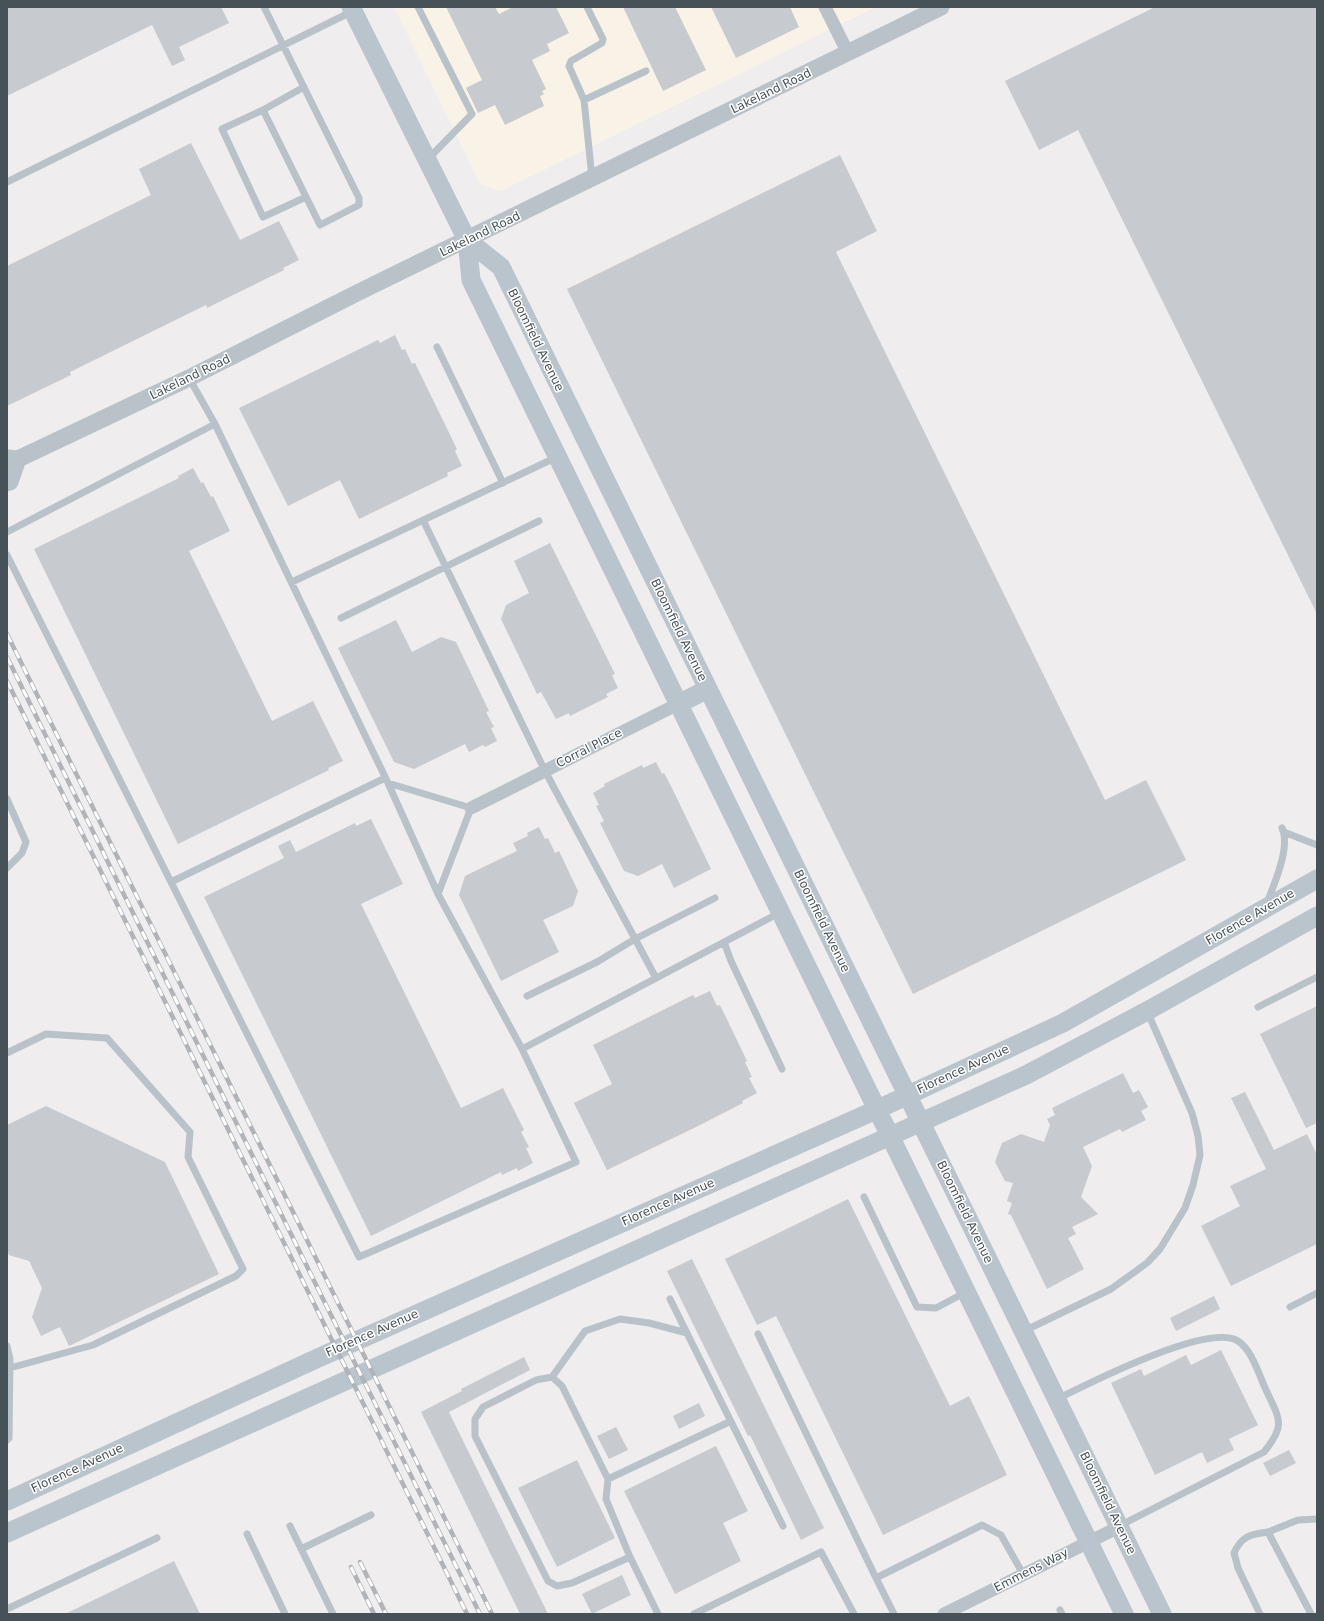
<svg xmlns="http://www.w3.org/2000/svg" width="1324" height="1621" viewBox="0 0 1324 1621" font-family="'DejaVu Sans',sans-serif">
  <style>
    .commercial { fill: #f9f3e7 }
    .building { fill: #c7cacf }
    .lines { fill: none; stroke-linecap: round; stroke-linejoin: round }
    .service { stroke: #b9c2c8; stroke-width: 7 }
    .minor { stroke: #b9c2c8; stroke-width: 13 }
    .tertiary { stroke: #b9c2c8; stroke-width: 17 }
    .secondary { stroke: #bac4cd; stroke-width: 19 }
    .rail-casing { stroke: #b0b3b7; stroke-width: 4.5 }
    .rail { stroke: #fff; stroke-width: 3; stroke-dasharray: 9; stroke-linecap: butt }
    .labels { text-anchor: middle; stroke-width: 3; stroke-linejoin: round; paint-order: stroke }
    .street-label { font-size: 12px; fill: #475158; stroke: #fff }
  </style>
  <rect width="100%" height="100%" fill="#efeded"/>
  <path class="commercial" d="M 394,7 L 876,7 L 501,191 L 480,184 Z"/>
  <path class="building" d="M 7,7 L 221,7 L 229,23 L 179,47 L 185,60 L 172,66 L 152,25 L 7,96 Z
    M 446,7 L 495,7 L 499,14 L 513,7 L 556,7 L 569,33 L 547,44 L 550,51 L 532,60 L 546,89 L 542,91 L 544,94 L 540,96 L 544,106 L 505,125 L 495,105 L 478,113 L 466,88 L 482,80 Z
    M 623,7 L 675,7 L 706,70 L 663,91 Z
    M 711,7 L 790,7 L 799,27 L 736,58 Z
    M 1155,7 L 1317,7 L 1317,614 L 1078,130 L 1039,150 L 1005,81 Z
    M 191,143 L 240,240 L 279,221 L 299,260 L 283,268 L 284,270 L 207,308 L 206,305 L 70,372 L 71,375 L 7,406 L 7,266 L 151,195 L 139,169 Z
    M 840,155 L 877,231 L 836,252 L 1105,800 L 1146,780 L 1186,860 L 913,994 L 567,289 Z
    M 395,335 L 402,350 L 405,349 L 412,364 L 415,363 L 457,449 L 455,451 L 462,466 L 447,473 L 448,476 L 359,519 L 340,480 L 288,506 L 239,408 L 378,340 L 380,343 Z
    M 193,468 L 201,483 L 203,482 L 211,497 L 213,496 L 230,531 L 189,551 L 272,721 L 313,701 L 343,761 L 328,768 L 329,770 L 178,844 L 34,549 L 179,478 L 178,476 Z
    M 550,543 L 615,674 L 612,675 L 618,688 L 606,694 L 608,697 L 570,716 L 569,713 L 556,719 L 541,692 L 537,694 L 501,619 L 506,605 L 529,593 L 514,561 Z
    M 396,620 L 412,652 L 441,637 L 456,642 L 489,711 L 486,712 L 494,727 L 491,728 L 497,741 L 485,747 L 483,745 L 469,752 L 465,744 L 414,769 L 394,762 L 338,648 Z
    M 656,762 L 662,774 L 664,773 L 672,788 L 711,869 L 674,888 L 662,864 L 638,876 L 624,871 L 600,823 L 604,821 L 596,806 L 599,805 L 593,793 L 605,786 L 604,784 L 642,765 L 643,768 Z
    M 371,819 L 403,884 L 361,904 L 461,1108 L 503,1088 L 524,1130 L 521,1132 L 529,1147 L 526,1148 L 533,1163 L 518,1171 L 517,1168 L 502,1175 L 501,1172 L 371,1236 L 204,897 L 284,858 L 278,846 L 290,840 L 296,852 L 355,823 L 356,826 Z
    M 539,827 L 545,839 L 548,838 L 555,853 L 559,851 L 578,891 L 573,906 L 543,920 L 559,952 L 501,981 L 459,895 L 465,876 L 517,851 L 513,843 L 528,836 L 527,833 Z
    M 710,991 L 717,1006 L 720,1005 L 747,1061 L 745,1062 L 752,1077 L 749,1078 L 757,1093 L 742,1101 L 743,1103 L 696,1127 L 607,1170 L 574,1103 L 612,1084 L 593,1045 L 693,995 L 695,998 Z
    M 1317,1006 L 1317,1123 L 1306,1128 L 1260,1034 Z
    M 1123,1073 L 1133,1093 L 1139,1090 L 1148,1107 L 1141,1111 L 1146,1120 L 1122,1132 L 1120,1129 L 1083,1147 L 1092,1166 L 1081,1197 L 1098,1214 L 1072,1227 L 1076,1234 L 1068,1238 L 1084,1269 L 1047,1289 L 1011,1215 L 1008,1214 L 1012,1203 L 1007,1201 L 1013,1183 L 1005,1181 L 995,1162 L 1002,1143 L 1021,1134 L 1044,1142 L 1050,1125 L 1047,1119 L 1055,1115 L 1052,1108 Z
    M 1245,1092 L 1274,1150 L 1307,1134 L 1317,1155 L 1317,1244 L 1231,1286 L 1201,1226 L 1240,1206 L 1230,1186 L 1266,1169 L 1231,1098 Z
    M 46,1106 L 165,1162 L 219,1274 L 69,1346 L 60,1327 L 41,1336 L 32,1317 L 42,1288 L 29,1261 L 9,1255 L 7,1250 L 7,1125 Z
    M 848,1199 L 950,1406 L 969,1396 L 1007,1475 L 883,1535 L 776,1316 L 757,1325 L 725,1259 Z
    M 692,1259 L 824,1528 L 801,1540 L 750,1435 L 748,1436 L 667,1271 Z
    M 1214,1296 L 1220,1309 L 1176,1331 L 1170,1318 Z
    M 1221,1350 L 1258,1425 L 1229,1439 L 1234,1450 L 1207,1463 L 1202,1452 L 1155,1475 L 1111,1383 L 1141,1369 L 1144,1376 L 1186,1355 L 1191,1365 Z
    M 524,1357 L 530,1370 L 449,1412 L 548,1614 L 520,1614 L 421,1412 L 462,1391 L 461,1389 Z
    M 699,1403 L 705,1416 L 679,1429 L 673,1416 Z
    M 616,1427 L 628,1450 L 609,1459 L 597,1436 Z
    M 716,1446 L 748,1511 L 723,1523 L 741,1561 L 675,1594 L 624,1491 Z
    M 1289,1450 L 1296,1463 L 1270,1476 L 1263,1463 Z
    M 577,1460 L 615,1538 L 557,1567 L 518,1488 Z
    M 174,1561 L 200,1614 L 65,1614 Z
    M 622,1575 L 631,1595 L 592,1614 L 582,1594 Z"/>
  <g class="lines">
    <path class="service" d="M 264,7 L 359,198 L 359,205 L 320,225 L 263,110 L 304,87
      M 418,7 L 472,114 L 427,160
      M 587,7 L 603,39 L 602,43 L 571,61 L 569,66 L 584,100 L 592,178
      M 584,100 L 646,71
      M 263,110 L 222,129 L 263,217 L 306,197
      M 7,182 L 353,11
      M 437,347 L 503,483
      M 215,424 L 388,783 L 471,808 L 438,894 L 522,1049
      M 423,520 L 545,771 L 656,978
      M 7,532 L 215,424 L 189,378
      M 7,555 L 359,1257 L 576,1162 L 522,1049 L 781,912
      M 292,582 L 557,457
      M 341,618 L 539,521
      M 388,783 L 438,894
      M 7,799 L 26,842 L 22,853 L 7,868
      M 1284,832 L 1317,845
      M 171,882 L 385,778
      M 1267,903 C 1274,884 1291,847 1282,828
      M 724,942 L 731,961 L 782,1069
      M 527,996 L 597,962 L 635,939 L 715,898
      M 1258,1007 L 1317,977
      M 7,1053 L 46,1034 L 107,1038 L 190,1132 L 188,1157 L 243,1269 L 236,1276 L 93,1345 L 10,1368
      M 864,1197 L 917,1307 L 936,1308 L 966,1292
      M 670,1299 L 783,1526
      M 1290,1307 L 1317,1293
      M 1024,1331 L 1111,1289 L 1147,1263 L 1160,1249 L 1185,1208 L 1193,1185 L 1200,1155 L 1198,1136 L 1192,1113 L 1147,1011
      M 758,1334 L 876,1578
      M 7,1346 L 10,1359 L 9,1438 L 7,1440
      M 552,1377 L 585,1331 L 620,1319 L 649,1323 L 687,1333
      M 1057,1399 C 1088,1384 1208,1322 1238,1341 C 1252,1350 1259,1375 1266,1390 C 1280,1420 1286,1425 1264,1452 L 1119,1526
      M 608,1479 L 731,1421
      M 290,1526 L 333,1614
      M 1268,1532 L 1298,1520 L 1317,1519
      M 247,1534 L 285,1614
      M 301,1549 L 371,1515
      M 630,1557 L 572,1583 L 557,1586 L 548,1581 L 475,1436 L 475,1419 L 483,1407 L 536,1380 L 552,1377 L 562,1386 L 608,1479 L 606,1499 L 630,1557 L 658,1614
      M 7,1609 L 157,1538
      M 1060,1610 L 1062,1614
      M 694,1614 L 821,1552 L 854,1614
      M 894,1614 L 876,1578 L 982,1525 L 1001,1535 L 1023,1574
      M 1260,1614 L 1238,1568 L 1234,1553 C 1241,1537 1250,1534 1268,1532 L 1311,1614"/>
    <path class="minor" d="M 825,7 L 848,53
      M 471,808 L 678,704
      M 944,1614 L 1119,1527"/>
    <path class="tertiary" d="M 7,458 L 18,459 L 189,378 L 359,292 L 941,7
      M 7,483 L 10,482 L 18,459"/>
    <path class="secondary" d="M 351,7 L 467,240 L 471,280 L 1124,1614
      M 467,240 L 501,267 L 1162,1614
      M 678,704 L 708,689
      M 7,1501 L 318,1358 L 876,1110 L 1063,1023 L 1317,879
      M 7,1533 L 1026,1075 L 1147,1011 L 1317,916"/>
    <defs>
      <path id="rail" d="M 7,634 L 492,1614
        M 7,657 L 323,1299 L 480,1614
        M 7,681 L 467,1614
        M 360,1562 L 386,1614
        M 351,1567 L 374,1614"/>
    </defs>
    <use href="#rail" class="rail-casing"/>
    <use href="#rail" class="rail"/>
  </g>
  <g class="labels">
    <g class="street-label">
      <text transform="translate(771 91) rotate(-26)" y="4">Lakeland Road</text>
      <text transform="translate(480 234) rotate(-26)" y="4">Lakeland Road</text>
      <text transform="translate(536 340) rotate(64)" y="4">Bloomfield Avenue</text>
      <text transform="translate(190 377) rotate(-26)" y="4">Lakeland Road</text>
      <text transform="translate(679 630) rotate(64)" y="4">Bloomfield Avenue</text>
      <text transform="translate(589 748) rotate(-27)" y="4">Corral Place</text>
      <text transform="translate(1250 917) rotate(-30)" y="4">Florence Avenue</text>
      <text transform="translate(822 921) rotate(64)" y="4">Bloomfield Avenue</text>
      <text transform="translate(963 1069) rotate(-25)" y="4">Florence Avenue</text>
      <text transform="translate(668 1202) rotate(-24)" y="4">Florence Avenue</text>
      <text transform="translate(965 1212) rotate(64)" y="4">Bloomfield Avenue</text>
      <text transform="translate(372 1333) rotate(-24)" y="4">Florence Avenue</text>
      <text transform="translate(77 1468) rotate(-25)" y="4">Florence Avenue</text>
      <text transform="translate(1108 1503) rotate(64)" y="4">Bloomfield Avenue</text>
      <text transform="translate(1031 1570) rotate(-27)" y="4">Emmens Way</text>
    </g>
  </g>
  <rect width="1324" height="1621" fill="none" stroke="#475158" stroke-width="16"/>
</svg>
